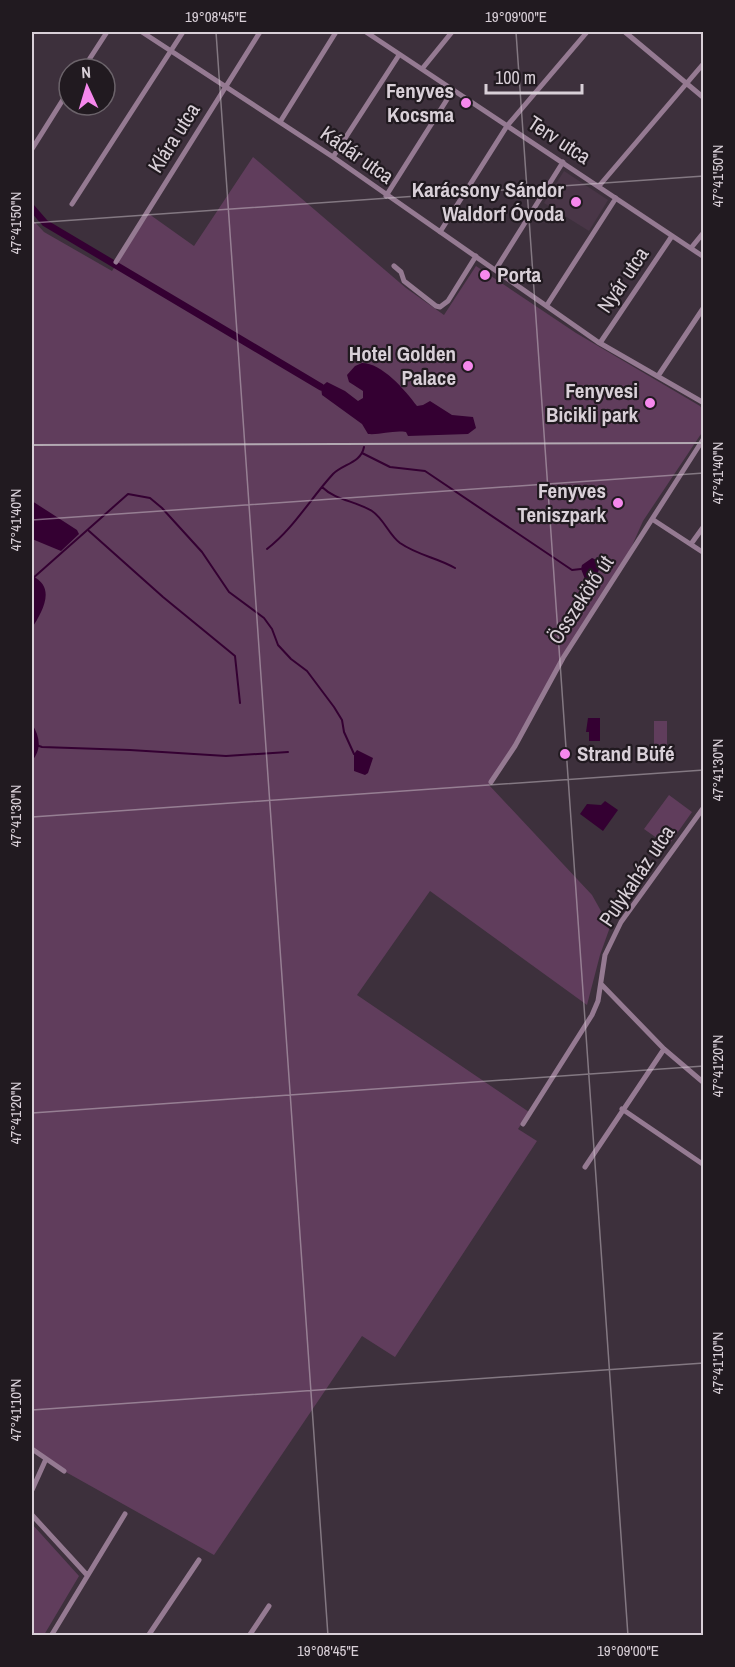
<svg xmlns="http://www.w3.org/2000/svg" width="735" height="1667" viewBox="0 0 735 1667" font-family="'Archivo Narrow',sans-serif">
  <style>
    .built { fill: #493647 }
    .green { fill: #603d5c }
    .water { fill: #340032 }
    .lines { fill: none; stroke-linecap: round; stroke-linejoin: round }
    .stream { stroke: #340032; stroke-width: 2 }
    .canal { stroke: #340032; stroke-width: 7 }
    .minor { stroke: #957a92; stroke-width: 5 }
    .rail { stroke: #b3a9b2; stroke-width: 2 }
    .ticks { fill: none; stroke: #d9d0d8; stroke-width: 1.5; stroke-opacity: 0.45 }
    .poi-dot { fill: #f688ed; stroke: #211a20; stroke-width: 2 }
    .labels { text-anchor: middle; stroke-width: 4.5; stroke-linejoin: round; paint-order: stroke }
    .poi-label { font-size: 21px; font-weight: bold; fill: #d9d0d8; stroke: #211a20; text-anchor: end }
    .street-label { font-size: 21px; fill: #d9d0d8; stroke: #211a20 }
    .neatline { fill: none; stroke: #d9d0d8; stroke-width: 2 }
    .ticks-label { font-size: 15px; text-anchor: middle; fill: #d9d0d8 }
  </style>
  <rect width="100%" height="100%" fill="#3d303c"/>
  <path class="built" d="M 564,171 L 608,200 L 589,231 L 544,203 Z"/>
  <path class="green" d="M 253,157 L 406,288 L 444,315 L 476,266 L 576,333 L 700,406 L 703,411 L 703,431 L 643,521 L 623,566 L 591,613 L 515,746 L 489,785 L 592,895 L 610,927 L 600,955 L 587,1005 L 430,891 L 357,995 L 529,1112 L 518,1129 L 537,1141 L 395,1357 L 362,1336 L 214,1555 L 64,1471 L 32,1449 L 32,219 L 44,232 L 112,271 L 149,214 L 194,246 Z
    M 654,721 L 667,721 L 667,747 L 654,747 Z
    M 669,795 L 692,812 L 668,846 L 644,829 Z
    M 32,1524 L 79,1576 L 44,1635 L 32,1635 Z"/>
  <path class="water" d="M 362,363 C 382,363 405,390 417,406 L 423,405 L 430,401 L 452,415 L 473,417 L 476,428 L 468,434 L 408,436 L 406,432 C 393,430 381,435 368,434 L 362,424 L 322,395 L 321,387 L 327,382 L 345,391 L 358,401 L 363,398 L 363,391 L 349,382 L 347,375 L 355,366 Z
    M 32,501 L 77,530 L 79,534 L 61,551 L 32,539 Z
    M 592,558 C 606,563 598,580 585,579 L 581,569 L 582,565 Z
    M 32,576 C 57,587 42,612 32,628 Z
    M 588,718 L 600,718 L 600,741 L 589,741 L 589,732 L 586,732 Z
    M 32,724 C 40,737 42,749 32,761 Z
    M 357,750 L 373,758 L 368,773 L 365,775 L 354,771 L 354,754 Z
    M 605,801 L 618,810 L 603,831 L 580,814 L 587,804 L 601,805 Z"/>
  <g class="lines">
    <path class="stream" d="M 362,453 L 390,467 L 425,471 L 572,570 L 581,569
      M 322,487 C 335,500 356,501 372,511 C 384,519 389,535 400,543 C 419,556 436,557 455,568
      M 89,531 L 163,597 L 235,656 L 240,703
      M 267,549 C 294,528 310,499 333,474 C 343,464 361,463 364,447
      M 32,579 L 128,494 L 150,498 L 162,508 L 202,552 L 229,592 L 264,618 L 272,629 L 278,645 L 291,659 L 307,671 L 334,707 L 342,720 L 344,732 L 354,754
      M 36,745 L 42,747 L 130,750 L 226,756 L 288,752"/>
    <path class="canal" d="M 32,208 L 45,223 L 321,387"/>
    <path class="minor" d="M 142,32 L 333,157 L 598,342 L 704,403
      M 366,32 L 704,257
      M 625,32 L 704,98
      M 83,69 L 107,32
      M 422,69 L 452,32
      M 280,122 L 336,32
      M 32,149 L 69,90
      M 333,157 L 399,55
      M 599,186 L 704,63
      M 386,196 L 453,90
      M 72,204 L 183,32
      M 440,232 L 507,126 L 587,32
      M 691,248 L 704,232
      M 116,262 L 260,32
      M 394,266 L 401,272 L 404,281 L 436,306 L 440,307 L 448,301 L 476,256
      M 496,269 L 563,162
      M 547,305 L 616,198
      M 600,343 L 672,236
      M 658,376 L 704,307
      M 652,519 L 704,553
      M 691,544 L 704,526
      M 491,782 L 515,746 L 563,658 L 704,438
      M 601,984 L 664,1049 L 704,1083
      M 622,1109 L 704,1165
      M 523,1124 L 592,1015 L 598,1001 L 605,955 L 621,922 L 704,807
      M 585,1167 L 664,1049
      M 32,1449 L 64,1471
      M 32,1490 L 46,1459
      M 32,1515 L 87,1575
      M 51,1636 L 125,1514
      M 148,1636 L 199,1560
      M 249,1636 L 269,1606"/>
    <path class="rail" d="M 32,445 L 704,443"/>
  </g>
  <path class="ticks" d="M 216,32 L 328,1636M 516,32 L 628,1636M 32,223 L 704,176M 32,520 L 704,473M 32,817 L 704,770M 32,1113 L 704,1066M 32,1410 L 704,1363"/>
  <g class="poi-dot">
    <circle cx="466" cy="103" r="6"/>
    <circle cx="576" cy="202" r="6"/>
    <circle cx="485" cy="275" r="6"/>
    <circle cx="468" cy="366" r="6"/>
    <circle cx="650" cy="403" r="6"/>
    <circle cx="618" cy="503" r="6"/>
    <circle cx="565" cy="754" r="6"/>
  </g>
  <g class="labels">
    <g class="poi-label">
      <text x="454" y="98">Fenyves<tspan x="454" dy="24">Kocsma</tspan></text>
      <text x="564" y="197">Karácsony Sándor<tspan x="564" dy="24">Waldorf Óvoda</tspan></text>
      <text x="497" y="282" text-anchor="start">Porta</text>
      <text x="456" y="361">Hotel Golden<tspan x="456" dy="24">Palace</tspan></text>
      <text x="638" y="398">Fenyvesi<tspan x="638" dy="24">Bicikli park</tspan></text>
      <text x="606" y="498">Fenyves<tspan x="606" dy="24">Teniszpark</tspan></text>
      <text x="577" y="761" text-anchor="start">Strand Büfé</text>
    </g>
    <g class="street-label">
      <text transform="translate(174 138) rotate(-58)" y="7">Klára utca</text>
      <text transform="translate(559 140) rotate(33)" y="7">Terv utca</text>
      <text transform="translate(357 155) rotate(35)" y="7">Kádár utca</text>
      <text transform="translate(623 280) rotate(-56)" y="7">Nyár utca</text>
      <text transform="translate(581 600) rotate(-57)" y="7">Összekötő út</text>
      <text transform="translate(637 876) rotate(-56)" y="7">Pulykaház utca</text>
    </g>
  </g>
  <rect width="735" height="1667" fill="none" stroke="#211a20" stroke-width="66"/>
  <g transform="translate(87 87) rotate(356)"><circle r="28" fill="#211a20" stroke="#6b636a" stroke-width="1.5"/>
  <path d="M0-4.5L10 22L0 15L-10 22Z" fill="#f688ed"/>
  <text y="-9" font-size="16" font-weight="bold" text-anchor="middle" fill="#d9d0d8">N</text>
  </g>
  <path d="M486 84v9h96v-9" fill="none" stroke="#d9d0d8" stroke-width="3"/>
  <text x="495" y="84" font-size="18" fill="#d9d0d8" stroke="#211a20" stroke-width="4.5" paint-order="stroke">100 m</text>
  <rect x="33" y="33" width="669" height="1601" class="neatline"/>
  <g class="ticks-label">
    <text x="216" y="22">19°08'45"E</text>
    <text x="516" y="22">19°09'00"E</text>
    <text transform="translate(718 176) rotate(-90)" y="5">47°41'50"N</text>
    <text transform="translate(16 223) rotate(-90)" y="5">47°41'50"N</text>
    <text transform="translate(718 473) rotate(-90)" y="5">47°41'40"N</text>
    <text transform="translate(16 520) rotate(-90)" y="5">47°41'40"N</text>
    <text transform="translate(718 770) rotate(-90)" y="5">47°41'30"N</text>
    <text transform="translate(16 816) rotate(-90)" y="5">47°41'30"N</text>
    <text transform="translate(718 1066) rotate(-90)" y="5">47°41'20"N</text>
    <text transform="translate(16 1113) rotate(-90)" y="5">47°41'20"N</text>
    <text transform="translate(718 1363) rotate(-90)" y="5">47°41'10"N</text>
    <text transform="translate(16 1410) rotate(-90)" y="5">47°41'10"N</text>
    <text x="328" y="1656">19°08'45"E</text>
    <text x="628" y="1656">19°09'00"E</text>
  </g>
</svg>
